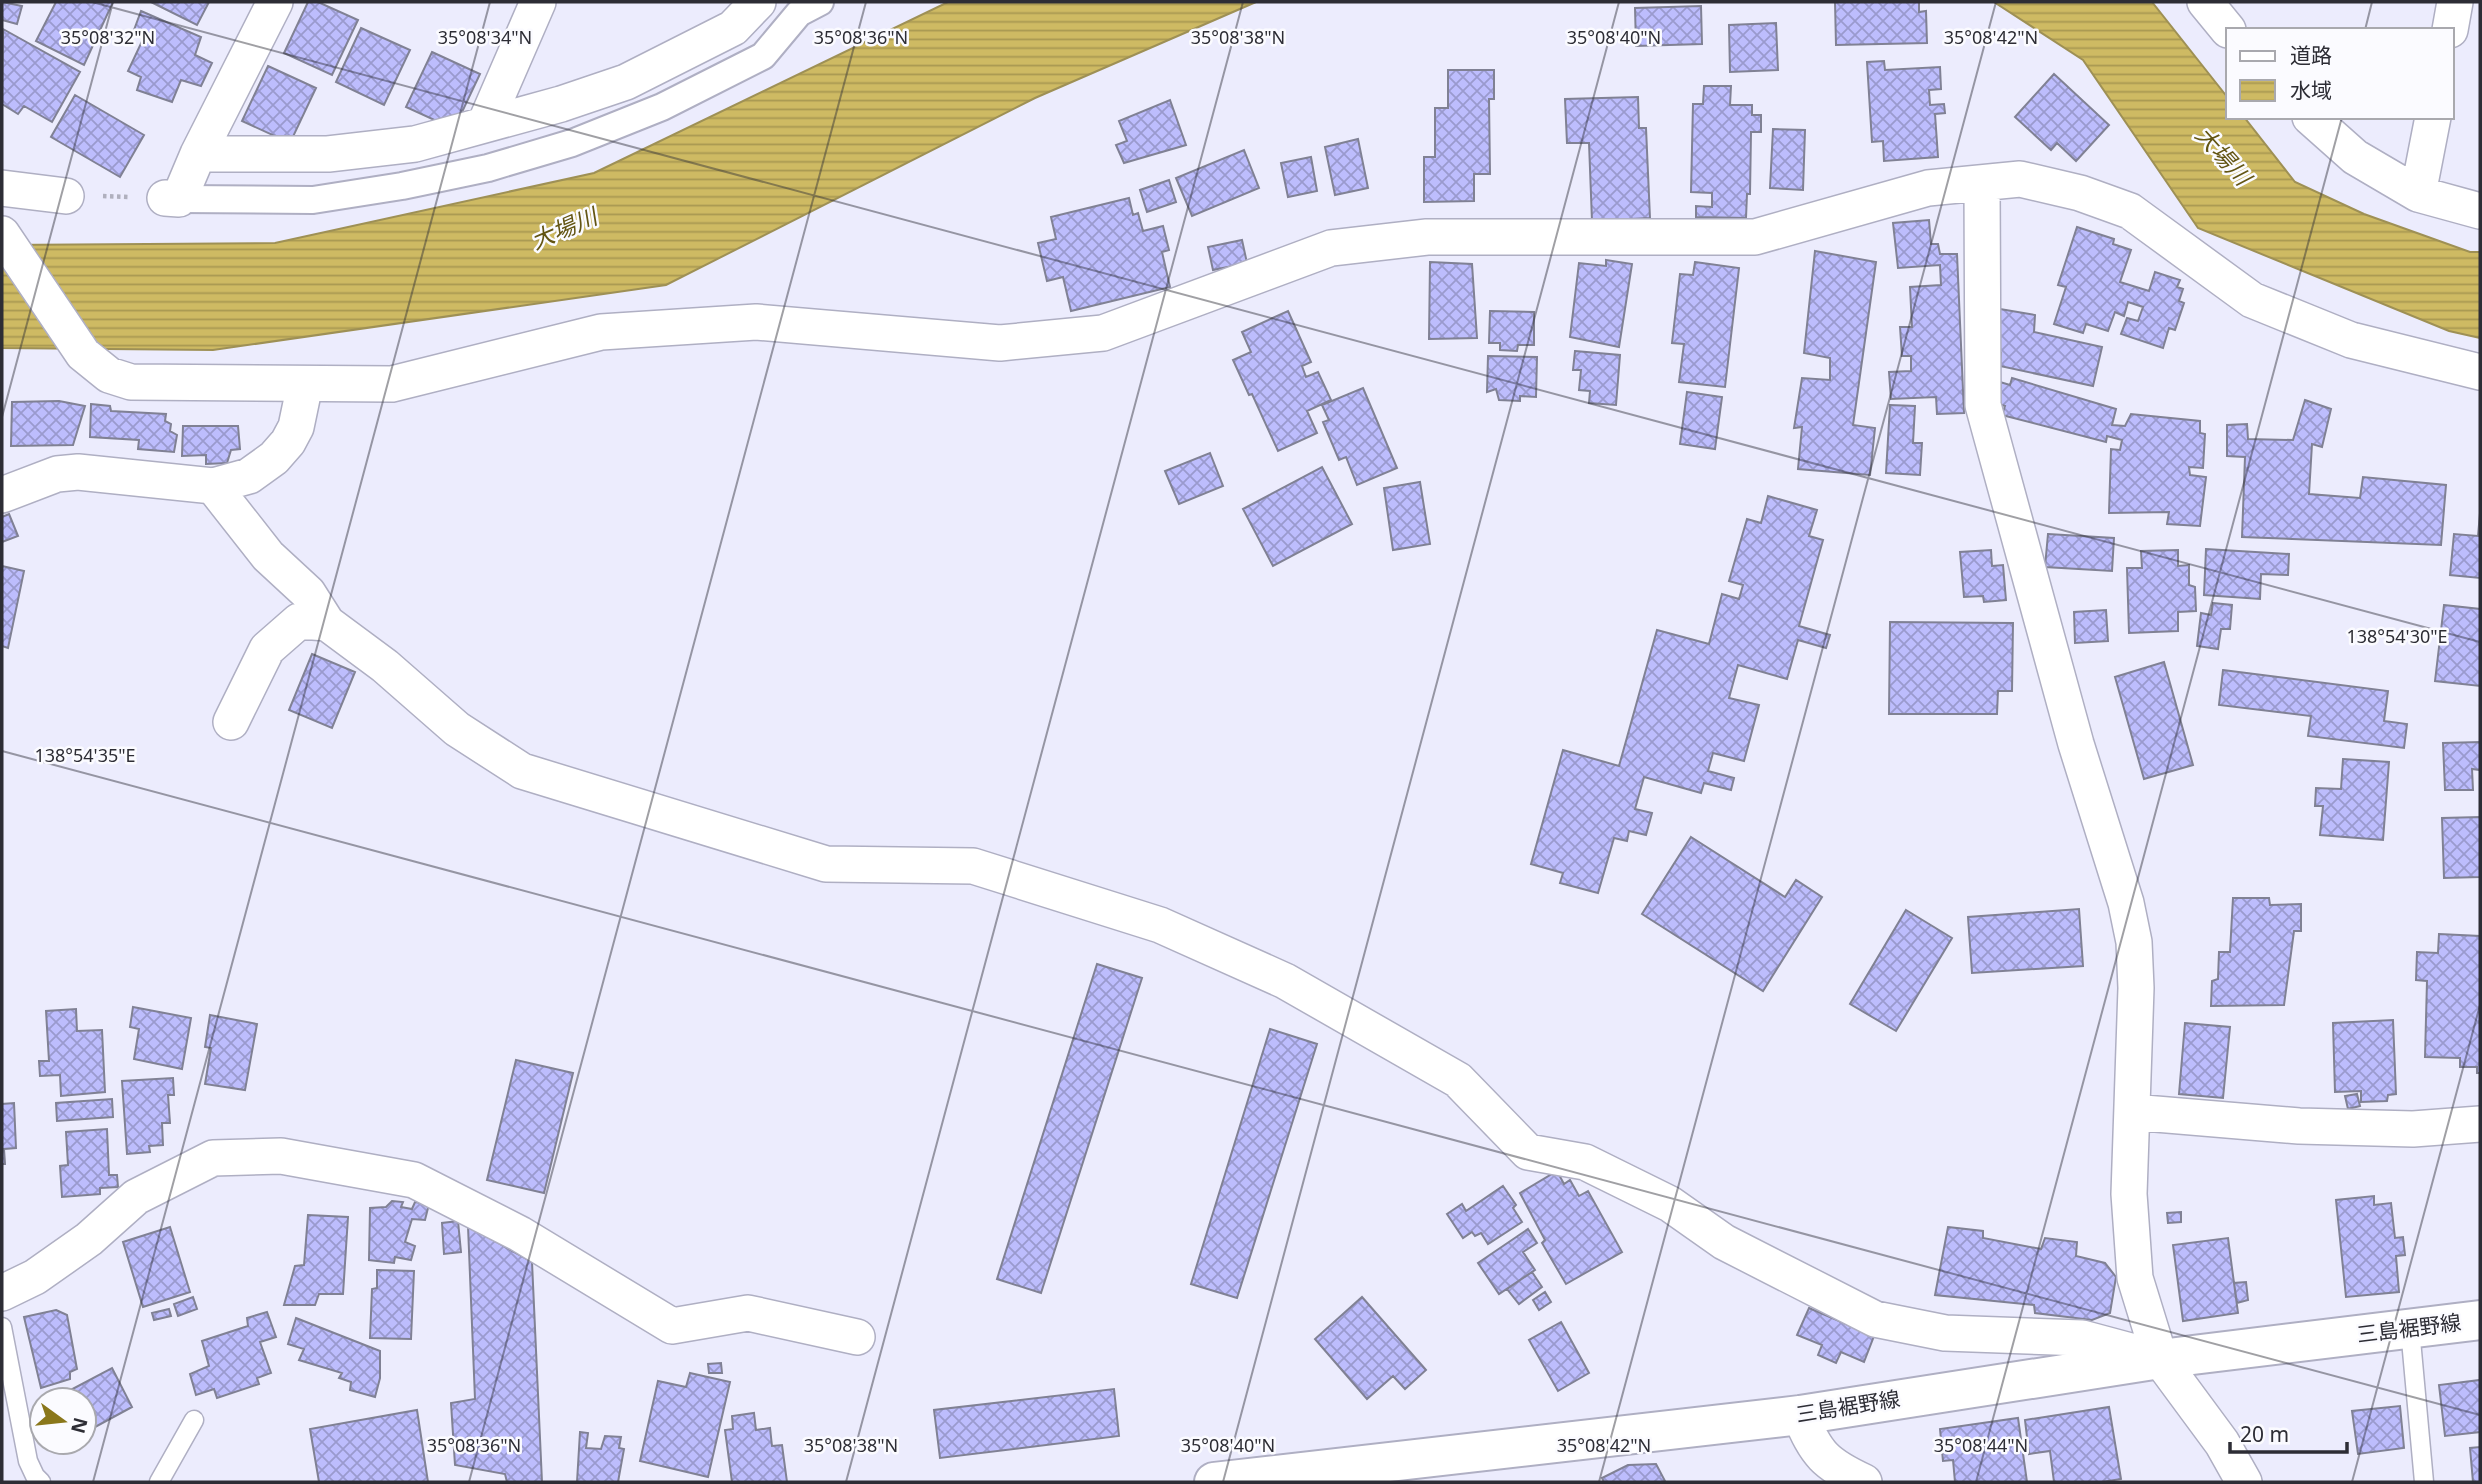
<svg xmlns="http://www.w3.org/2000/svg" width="2482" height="1484" viewBox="0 0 2482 1484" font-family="'Noto Sans','Noto Sans JP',sans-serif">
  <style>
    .water { fill: url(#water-rules); stroke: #9e9055; stroke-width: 2 }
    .building { fill: url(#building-cross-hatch); stroke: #808194; stroke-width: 2 }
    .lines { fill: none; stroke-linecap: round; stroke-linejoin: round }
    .service-casing { stroke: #afafc3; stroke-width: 21 }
    .pedestrian-casing { stroke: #afafc3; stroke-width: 30 }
    .minor-casing { stroke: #afafc3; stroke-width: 38 }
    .primary-casing { stroke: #afafc3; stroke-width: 42 }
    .path { stroke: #b0b0be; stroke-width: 4.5; stroke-dasharray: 3.5 3.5; stroke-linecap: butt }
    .service { stroke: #fff; stroke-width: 18 }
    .pedestrian { stroke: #fff; stroke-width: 26 }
    .minor { stroke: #fff; stroke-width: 35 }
    .primary { stroke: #fff; stroke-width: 38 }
    .ticks { fill: none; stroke: #2d2d35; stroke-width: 2; stroke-opacity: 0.45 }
    .labels { text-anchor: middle; stroke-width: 5; stroke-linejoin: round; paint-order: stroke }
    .street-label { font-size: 21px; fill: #2d2d35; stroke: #fbfbff }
    .water-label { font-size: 23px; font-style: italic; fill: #635513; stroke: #fbfbff }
    .ticks-label { font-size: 18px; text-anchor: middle; fill: #2d2d35; stroke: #fbfbff; stroke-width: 5; stroke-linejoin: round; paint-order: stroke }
  </style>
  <defs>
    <pattern id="water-rules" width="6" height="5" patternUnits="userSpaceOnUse" patternTransform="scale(1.75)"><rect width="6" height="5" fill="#ceba63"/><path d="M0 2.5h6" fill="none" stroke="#a89852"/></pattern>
    <pattern id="building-cross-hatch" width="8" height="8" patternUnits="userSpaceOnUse" patternTransform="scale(1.75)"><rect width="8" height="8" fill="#bdbdfd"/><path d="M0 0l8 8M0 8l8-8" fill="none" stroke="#9a9ace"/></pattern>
  </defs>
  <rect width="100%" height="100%" fill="#ececfd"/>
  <path class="water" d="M 948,2 L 1256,2 L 1035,98 L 666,285 L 213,350 L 2,348 L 2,245 L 275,243 L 594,173 Z
    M 1994,2 L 2152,2 L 2228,98 L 2228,117 L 2244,117 L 2295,182 L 2364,214 L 2470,252 L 2480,252 L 2480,338 L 2449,331 L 2198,228 L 2083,60 Z"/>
  <path class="building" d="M 2,2 L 22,6 L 17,24 L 2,20 Z
    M 56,2 L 113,2 L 84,65 L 36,41 Z
    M 151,2 L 209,2 L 197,25 Z
    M 308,2 L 318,2 L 358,20 L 332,75 L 284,53 Z
    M 1835,2 L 1919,2 L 1919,12 L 1926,11 L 1927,43 L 1836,45 Z
    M 1701,6 L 1702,44 L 1636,46 L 1635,8 Z
    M 141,11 L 201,37 L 195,55 L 212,63 L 201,86 L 181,80 L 172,102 L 137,90 L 141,77 L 128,71 L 145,35 L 134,30 Z
    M 1776,23 L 1778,70 L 1730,72 L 1729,25 Z
    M 361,28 L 410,50 L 384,105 L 336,82 Z
    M 3,29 L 80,72 L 52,122 L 24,106 L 18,114 L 2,104 Z
    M 432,52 L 480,74 L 454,129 L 406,107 Z
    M 1884,61 L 1885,70 L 1940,67 L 1941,89 L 1929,90 L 1930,105 L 1944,104 L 1945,113 L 1935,114 L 1938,157 L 1884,161 L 1883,141 L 1872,142 L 1867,62 Z
    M 268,66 L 316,88 L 290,143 L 242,121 Z
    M 1448,70 L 1494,70 L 1494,99 L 1489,99 L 1490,174 L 1474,174 L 1474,201 L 1424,202 L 1424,157 L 1435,157 L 1435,108 L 1448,108 Z
    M 2054,74 L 2109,125 L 2076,161 L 2057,143 L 2051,150 L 2015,117 Z
    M 1704,86 L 1731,86 L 1730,105 L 1752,105 L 1752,115 L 1761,115 L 1761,132 L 1751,132 L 1750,194 L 1747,194 L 1746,218 L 1696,217 L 1696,206 L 1712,207 L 1712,193 L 1691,192 L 1693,104 L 1703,104 Z
    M 75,95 L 144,135 L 120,177 L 51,137 Z
    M 1638,97 L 1639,128 L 1646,128 L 1650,218 L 1592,221 L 1589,143 L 1567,143 L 1565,99 Z
    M 1170,100 L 1186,145 L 1124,163 L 1116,145 L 1127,141 L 1119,121 Z
    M 1773,129 L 1805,130 L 1803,190 L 1770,188 Z
    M 1358,139 L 1368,188 L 1335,195 L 1325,147 Z
    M 1244,150 L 1259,188 L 1192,216 L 1176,178 Z
    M 1311,157 L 1317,191 L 1288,197 L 1281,163 Z
    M 1169,180 L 1176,202 L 1147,212 L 1140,190 Z
    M 1129,198 L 1133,215 L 1138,213 L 1143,231 L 1163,226 L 1169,250 L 1162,252 L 1170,287 L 1071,311 L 1063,277 L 1047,281 L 1038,243 L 1056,239 L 1051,217 Z
    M 1929,220 L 1931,244 L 1938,244 L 1940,254 L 1957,254 L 1964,413 L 1937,414 L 1936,397 L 1891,399 L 1889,372 L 1911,371 L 1911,356 L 1902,356 L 1900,327 L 1912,327 L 1910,287 L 1941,285 L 1940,265 L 1898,268 L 1893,223 Z
    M 2077,227 L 2114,239 L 2113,244 L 2131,250 L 2120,282 L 2149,291 L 2155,272 L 2180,280 L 2177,287 L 2183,289 L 2179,301 L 2184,303 L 2175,330 L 2169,328 L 2163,348 L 2121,334 L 2127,318 L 2138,321 L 2143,307 L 2128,302 L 2124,316 L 2115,312 L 2108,331 L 2086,324 L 2083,333 L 2054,324 L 2066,287 L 2058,285 Z
    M 1242,240 L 1247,263 L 1213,270 L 1208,247 Z
    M 1815,251 L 1876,262 L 1853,425 L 1875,428 L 1870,475 L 1798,469 L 1802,427 L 1794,428 L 1802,378 L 1830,380 L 1830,358 L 1804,353 Z
    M 1606,260 L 1632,264 L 1619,347 L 1570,337 L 1579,263 L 1606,266 Z
    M 1430,262 L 1472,264 L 1477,338 L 1429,339 Z
    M 1695,262 L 1739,268 L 1725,387 L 1679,382 L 1684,344 L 1672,343 L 1680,274 L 1693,275 Z
    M 2000,309 L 2035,315 L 2034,332 L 2102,347 L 2093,386 L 2000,366 L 2001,353 L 1994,353 Z
    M 1288,311 L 1311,362 L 1302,366 L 1306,377 L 1318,372 L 1331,400 L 1307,411 L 1317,433 L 1278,451 L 1252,394 L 1249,395 L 1233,360 L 1251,352 L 1242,332 Z
    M 1490,311 L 1534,312 L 1534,345 L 1518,345 L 1517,351 L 1500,350 L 1500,343 L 1489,343 Z
    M 1575,351 L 1620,355 L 1616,405 L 1589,403 L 1590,391 L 1579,390 L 1581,370 L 1573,370 Z
    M 1488,356 L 1537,357 L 1536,397 L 1520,396 L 1520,401 L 1499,400 L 1496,389 L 1487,392 Z
    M 2012,378 L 2116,409 L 2112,425 L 2125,426 L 2131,414 L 2200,421 L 2200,433 L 2205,434 L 2203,468 L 2189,467 L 2190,475 L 2206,477 L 2200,526 L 2167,524 L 2169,512 L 2109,513 L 2111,449 L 2120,450 L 2122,440 L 2107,436 L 2106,442 L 2002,415 L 2005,406 L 1995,403 L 2000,382 L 2010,385 Z
    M 1363,388 L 1397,468 L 1357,485 L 1346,457 L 1339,460 L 1323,422 L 1329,420 L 1322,405 Z
    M 1687,392 L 1722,397 L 1715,449 L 1680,444 Z
    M 2305,400 L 2331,409 L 2322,447 L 2312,444 L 2309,494 L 2360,498 L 2363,477 L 2446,485 L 2441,545 L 2242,537 L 2245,457 L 2227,456 L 2227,425 L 2247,424 L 2248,439 L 2293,440 Z
    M 59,401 L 85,406 L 73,445 L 11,446 L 12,402 Z
    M 91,404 L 110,406 L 111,411 L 166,414 L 165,421 L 171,424 L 170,431 L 177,435 L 174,452 L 138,449 L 139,440 L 90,437 Z
    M 1890,405 L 1915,406 L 1913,443 L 1922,443 L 1920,475 L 1886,473 Z
    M 183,426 L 238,426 L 240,449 L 231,450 L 227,463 L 206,464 L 206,455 L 182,456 Z
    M 1210,453 L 1223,486 L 1179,504 L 1165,471 Z
    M 1322,467 L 1352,524 L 1273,566 L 1243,509 Z
    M 1420,482 L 1430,544 L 1393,550 L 1384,488 Z
    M 1768,496 L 1817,510 L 1809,536 L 1823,540 L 1799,626 L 1830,635 L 1826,648 L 1798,640 L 1787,679 L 1738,665 L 1729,698 L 1759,705 L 1744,761 L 1713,753 L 1708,771 L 1734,778 L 1731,790 L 1704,783 L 1701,793 L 1644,777 L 1635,809 L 1652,813 L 1646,835 L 1629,831 L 1627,841 L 1614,838 L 1598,893 L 1560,883 L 1563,873 L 1531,864 L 1563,750 L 1619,766 L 1657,630 L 1709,644 L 1722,594 L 1739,599 L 1743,585 L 1729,581 L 1747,519 L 1761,523 Z
    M 2480,513 L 2480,578 L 2450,575 L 2454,534 L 2478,536 Z
    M 9,514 L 18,536 L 2,542 L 2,517 Z
    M 2048,534 L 2114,538 L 2112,571 L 2045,567 Z
    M 2206,549 L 2289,554 L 2288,575 L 2261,574 L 2260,599 L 2204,595 Z
    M 1991,550 L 1992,566 L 2003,565 L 2006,600 L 1984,602 L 1983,596 L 1964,597 L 1960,552 Z
    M 2178,550 L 2178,566 L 2189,565 L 2189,585 L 2195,587 L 2196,611 L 2178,612 L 2178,631 L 2129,633 L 2127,568 L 2142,568 L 2141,551 Z
    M 2,566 L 24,571 L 8,648 L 2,646 Z
    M 2213,603 L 2232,605 L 2230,629 L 2221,629 L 2218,649 L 2197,646 L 2201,613 L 2211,615 Z
    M 2444,605 L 2480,609 L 2480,686 L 2435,681 Z
    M 2106,610 L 2108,641 L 2075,643 L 2074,612 Z
    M 1890,622 L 2013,623 L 2012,691 L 1998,691 L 1997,714 L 1889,714 Z
    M 312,654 L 355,672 L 332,728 L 289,710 Z
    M 2164,662 L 2193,765 L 2144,779 L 2115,677 Z
    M 2223,670 L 2388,691 L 2384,721 L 2407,724 L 2404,748 L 2308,736 L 2311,716 L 2219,705 Z
    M 2480,742 L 2480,770 L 2472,769 L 2473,790 L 2445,790 L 2443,743 Z
    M 2343,759 L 2389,762 L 2383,840 L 2320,835 L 2323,806 L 2315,806 L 2316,788 L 2341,789 Z
    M 2480,817 L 2480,877 L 2444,878 L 2442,818 Z
    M 1691,837 L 1785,897 L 1796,880 L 1822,897 L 1763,991 L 1642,914 Z
    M 2233,898 L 2269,898 L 2270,905 L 2301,904 L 2301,931 L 2294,931 L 2284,1005 L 2211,1006 L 2212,981 L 2218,979 L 2219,952 L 2230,952 Z
    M 2079,909 L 2083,966 L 1972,973 L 1968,917 Z
    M 1906,910 L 1952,938 L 1896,1031 L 1850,1004 Z
    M 2439,934 L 2480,936 L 2480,1073 L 2477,1073 L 2477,1067 L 2460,1067 L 2460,1058 L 2425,1057 L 2427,981 L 2416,980 L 2417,952 L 2438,953 Z
    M 1097,964 L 1142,978 L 1041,1293 L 997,1279 Z
    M 133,1007 L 191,1018 L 182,1069 L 134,1059 L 139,1029 L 130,1027 Z
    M 76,1009 L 77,1031 L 102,1030 L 105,1092 L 61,1096 L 60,1075 L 40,1076 L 39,1061 L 49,1061 L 46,1011 Z
    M 210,1015 L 257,1024 L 245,1090 L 205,1084 L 211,1048 L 205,1047 Z
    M 2393,1020 L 2396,1094 L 2388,1095 L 2387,1101 L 2361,1102 L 2361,1091 L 2335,1092 L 2333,1023 Z
    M 2185,1023 L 2230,1027 L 2223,1098 L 2179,1094 Z
    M 1270,1029 L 1317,1044 L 1237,1298 L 1191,1284 Z
    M 516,1060 L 573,1073 L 544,1193 L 487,1180 Z
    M 173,1078 L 174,1095 L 168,1095 L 170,1123 L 162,1123 L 163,1145 L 149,1146 L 150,1152 L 127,1154 L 122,1081 Z
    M 2357,1094 L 2360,1106 L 2348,1109 L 2345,1096 Z
    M 112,1099 L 113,1117 L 57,1121 L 56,1103 Z
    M 14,1103 L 16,1148 L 4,1149 L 5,1164 L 2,1164 L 2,1104 Z
    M 107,1129 L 109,1175 L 117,1175 L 118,1187 L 100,1188 L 100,1194 L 62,1197 L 60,1166 L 68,1165 L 66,1132 Z
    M 1557,1171 L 1564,1184 L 1570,1180 L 1579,1196 L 1588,1191 L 1622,1252 L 1566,1284 L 1542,1243 L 1545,1240 L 1520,1193 Z
    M 1503,1186 L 1516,1205 L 1513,1208 L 1522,1222 L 1488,1244 L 1481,1233 L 1475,1236 L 1472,1232 L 1463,1238 L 1447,1214 L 1462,1204 L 1466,1211 Z
    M 2374,1196 L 2374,1205 L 2391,1203 L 2395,1238 L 2403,1237 L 2405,1255 L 2396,1256 L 2399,1292 L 2346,1297 L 2336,1200 Z
    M 392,1201 L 403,1202 L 401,1207 L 412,1209 L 415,1202 L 429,1204 L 425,1220 L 412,1219 L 405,1242 L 415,1246 L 411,1260 L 395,1257 L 394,1263 L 369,1260 L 370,1208 L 386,1207 Z
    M 2181,1212 L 2181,1222 L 2168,1223 L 2167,1213 Z
    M 308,1215 L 348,1217 L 343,1294 L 319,1294 L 315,1305 L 284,1305 L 295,1266 L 304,1265 Z
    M 458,1221 L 461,1252 L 444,1254 L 442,1223 Z
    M 468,1226 L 532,1262 L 542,1482 L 507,1482 L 505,1474 L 455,1465 L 451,1403 L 475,1399 Z
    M 170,1227 L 190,1292 L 143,1307 L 123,1242 Z
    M 1948,1227 L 1983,1231 L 1983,1238 L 2041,1249 L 2045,1238 L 2077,1242 L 2076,1256 L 2105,1263 L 2116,1277 L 2110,1313 L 2092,1320 L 2035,1313 L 2034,1305 L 1935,1295 Z
    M 1528,1229 L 1537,1243 L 1523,1252 L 1535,1270 L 1499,1294 L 1478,1263 Z
    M 2228,1238 L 2238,1313 L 2183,1321 L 2173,1245 Z
    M 377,1270 L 414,1271 L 411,1339 L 370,1338 L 372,1289 L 377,1288 Z
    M 1532,1272 L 1542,1287 L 1519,1304 L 1507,1289 Z
    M 2246,1282 L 2248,1300 L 2237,1303 L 2234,1283 Z
    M 1545,1292 L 1551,1302 L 1539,1310 L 1533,1300 Z
    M 193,1297 L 197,1309 L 178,1316 L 174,1304 Z
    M 1362,1297 L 1426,1370 L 1405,1389 L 1393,1376 L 1367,1399 L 1315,1339 Z
    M 1809,1308 L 1874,1336 L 1864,1362 L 1841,1352 L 1836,1363 L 1818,1355 L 1822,1345 L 1797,1335 Z
    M 169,1309 L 171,1316 L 154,1320 L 152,1313 Z
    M 56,1310 L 67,1315 L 77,1369 L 70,1372 L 70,1379 L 41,1388 L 24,1317 Z
    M 267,1312 L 276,1337 L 260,1342 L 271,1373 L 257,1378 L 259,1384 L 217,1398 L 214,1389 L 196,1395 L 190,1374 L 209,1366 L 202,1341 L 248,1326 L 247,1318 Z
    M 296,1318 L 380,1351 L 380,1378 L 375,1397 L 350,1390 L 351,1382 L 339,1378 L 342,1373 L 299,1360 L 304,1349 L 288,1344 Z
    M 1561,1322 L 1589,1373 L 1558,1391 L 1529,1340 Z
    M 721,1363 L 722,1373 L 709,1373 L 708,1364 Z
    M 112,1368 L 132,1407 L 84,1433 L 84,1400 L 66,1400 L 63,1394 Z
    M 690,1373 L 730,1382 L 708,1477 L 640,1461 L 658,1381 L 686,1387 Z
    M 2480,1380 L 2480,1432 L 2445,1436 L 2439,1385 Z
    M 1114,1389 L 1119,1436 L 940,1458 L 934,1410 Z
    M 2400,1406 L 2404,1448 L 2358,1454 L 2352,1411 Z
    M 2109,1407 L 2121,1479 L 2102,1482 L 2054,1482 L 2050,1451 L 2029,1454 L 2025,1420 Z
    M 417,1410 L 428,1482 L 319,1482 L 310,1429 Z
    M 754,1413 L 756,1430 L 770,1428 L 772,1446 L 782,1445 L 787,1482 L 732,1482 L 725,1430 L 733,1429 L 732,1416 Z
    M 2018,1418 L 2027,1482 L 1955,1482 L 1953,1460 L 1943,1461 L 1940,1429 Z
    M 580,1432 L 588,1433 L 586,1448 L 601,1449 L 605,1436 L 621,1437 L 619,1448 L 624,1449 L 618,1482 L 577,1482 Z
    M 2480,1447 L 2480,1482 L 2473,1482 L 2470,1448 Z
    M 1656,1464 L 1665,1481 L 1663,1482 L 1604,1482 L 1602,1478 L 1628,1465 Z"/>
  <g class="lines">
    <defs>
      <path id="service" d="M 2,1327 L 28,1461 L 35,1476 L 41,1482
        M 2410,1329 L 2424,1482
        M 159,1482 L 194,1420"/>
      <path id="pedestrian" d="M 179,199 L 313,200 L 402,186 L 488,168 L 572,143 L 662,107 L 763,56 L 799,13 L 820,2"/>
      <path id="minor" d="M 2205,2 L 2228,30
        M 2450,30 L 2455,2
        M 2310,117 L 2355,157 L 2418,194 L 2480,211
        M 485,124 L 538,2
        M 198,154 L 328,154 L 415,144 L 561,104 L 626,82 L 733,28 L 758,2
        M 1982,185 L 1983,405 L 2076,744 L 2126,903 L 2134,942 L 2136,988 L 2129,1194 L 2135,1278 L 2160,1359 L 2222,1443 L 2244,1482
        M 2,188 L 66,196
        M 2418,194 L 2433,117
        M 165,198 L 179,199 L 198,154 L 275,2
        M 2,234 L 83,354 L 109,375 L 131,382 L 392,384 L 601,332 L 756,322 L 1000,343 L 1103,333 L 1331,248 L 1427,237 L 1755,237 L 1928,188 L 2020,179 L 2080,193 L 2130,211 L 2252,300 L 2351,340 L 2480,372
        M 213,486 L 268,556 L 308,593 L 327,623 L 385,666 L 457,729 L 522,771 L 826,864 L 973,866 L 1160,925 L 1285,981 L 1458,1080 L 1528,1152 L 1585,1162 L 1670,1204 L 1724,1242 L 1875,1319 L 1945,1333 L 2082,1338 L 2160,1359
        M 2,495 L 57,474 L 78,472 L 213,486 L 249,476 L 274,458 L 288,442 L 296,427 L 305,384
        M 231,722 L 267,649 L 299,621 L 327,623
        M 2132,1112 L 2299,1126 L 2413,1129 L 2480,1124
        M 2,1293 L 35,1277 L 89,1239 L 136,1197 L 213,1158 L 281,1156 L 414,1180 L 520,1234 L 672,1326 L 748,1313 L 857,1337
        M 1800,1415 C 1816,1454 1825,1464 1864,1482"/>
      <path id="primary" d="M 1214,1482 L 1800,1415 L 2160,1359 L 2480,1320"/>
    </defs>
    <use href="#service" class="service-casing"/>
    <use href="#pedestrian" class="pedestrian-casing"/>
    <use href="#minor" class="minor-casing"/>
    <use href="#primary" class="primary-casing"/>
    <path class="path" d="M 103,196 L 130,197"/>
    <use href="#service" class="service"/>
    <use href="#pedestrian" class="pedestrian"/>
    <use href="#minor" class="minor"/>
    <use href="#primary" class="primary"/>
  </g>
  <path class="ticks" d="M 92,2 L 2480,642M 2365,30 L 2372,2M 2,417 L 113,2M 2,751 L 2480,1415M 93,1482 L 490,2M 469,1482 L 866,2M 846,1482 L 1243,2M 1223,1482 L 1619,2M 1599,1482 L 1996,2M 1976,1482 L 2342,117M 2352,1482 L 2480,1005"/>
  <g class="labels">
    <g class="street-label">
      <text transform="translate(2409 1329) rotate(-7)" y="7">三島裾野線</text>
      <text transform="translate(1848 1407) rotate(-9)" y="7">三島裾野線</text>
    </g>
    <g class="water-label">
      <text transform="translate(2223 156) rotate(48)" y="8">大場川</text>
      <text transform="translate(564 229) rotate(-23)" y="8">大場川</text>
    </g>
  </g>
  <g class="ticks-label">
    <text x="108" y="44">35°08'32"N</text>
    <text x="485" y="44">35°08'34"N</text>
    <text x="861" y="44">35°08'36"N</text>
    <text x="1238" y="44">35°08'38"N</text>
    <text x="1614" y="44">35°08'40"N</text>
    <text x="1991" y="44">35°08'42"N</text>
    <text x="2397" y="643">138°54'30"E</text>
    <text x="85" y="762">138°54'35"E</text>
    <text x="474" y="1452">35°08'36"N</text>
    <text x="851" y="1452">35°08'38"N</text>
    <text x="1228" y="1452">35°08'40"N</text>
    <text x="1604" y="1452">35°08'42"N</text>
    <text x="1981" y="1452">35°08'44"N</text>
  </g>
  <rect width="2482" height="1484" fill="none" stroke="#2d2d35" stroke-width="7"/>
  <rect x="2226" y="28" width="228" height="91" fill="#fbfbff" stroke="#a9a9ae" stroke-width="2"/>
  <rect x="2240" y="51" width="35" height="10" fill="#ffffff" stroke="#a9a9ae" stroke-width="2"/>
  <text x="2290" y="63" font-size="21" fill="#2d2d35">道路</text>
  <rect x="2240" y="80" width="35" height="21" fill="url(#water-rules)" stroke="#a9a9ae" stroke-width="2"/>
  <text x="2290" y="98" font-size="21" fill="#2d2d35">水域</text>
  <g transform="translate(63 1421) rotate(105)"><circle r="33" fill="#fbfbff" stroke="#a9a9ae" stroke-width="2"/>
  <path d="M0-5L12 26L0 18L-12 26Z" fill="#8a771b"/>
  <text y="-10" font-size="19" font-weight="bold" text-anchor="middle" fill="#2d2d35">N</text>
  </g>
  <path d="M2230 1442v10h117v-10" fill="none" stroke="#2d2d35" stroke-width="3.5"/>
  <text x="2240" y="1442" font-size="21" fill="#2d2d35" stroke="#fbfbff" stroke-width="5" paint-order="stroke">20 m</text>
</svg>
